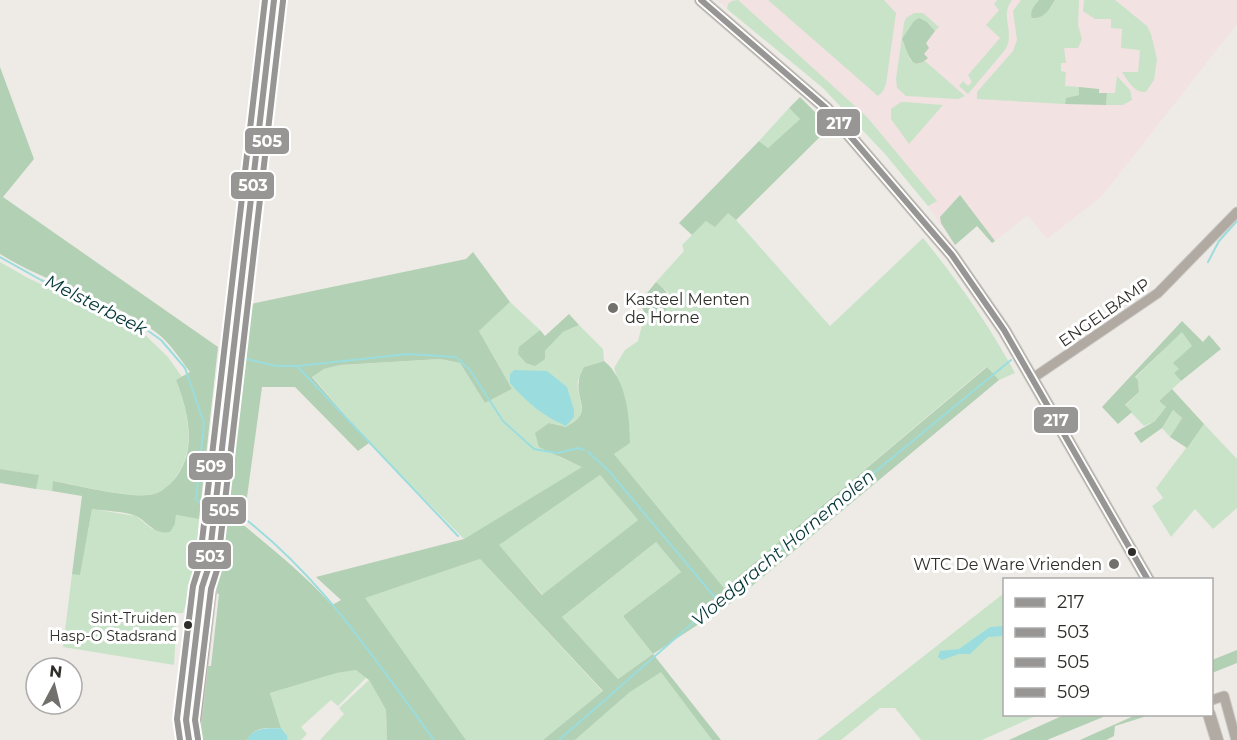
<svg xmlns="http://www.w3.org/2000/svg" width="1237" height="740" viewBox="0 0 1237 740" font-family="Montserrat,sans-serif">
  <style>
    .medical { fill: #f2e2e2 }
    .green { fill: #c9e3c9 }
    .forest { fill: #b2d0b3; fill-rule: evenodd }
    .water { fill: #9bddde }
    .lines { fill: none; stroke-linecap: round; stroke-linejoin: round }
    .stream { stroke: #9bddde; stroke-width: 2 }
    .minor-casing { stroke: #cbc9c5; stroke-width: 11 }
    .major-casing { stroke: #cbc9c5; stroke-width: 14 }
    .minor { stroke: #b0aaa2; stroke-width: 9 }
    .major { stroke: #b2aba3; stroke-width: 12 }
    .bus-1-casing { stroke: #fff; stroke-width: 10 }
    .bus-2-casing { stroke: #fff; stroke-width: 10 }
    .bus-3-casing { stroke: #fff; stroke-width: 10 }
    .bus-4-casing { stroke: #fff; stroke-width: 10 }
    .bus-1 { stroke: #979694; stroke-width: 6 }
    .bus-2 { stroke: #979694; stroke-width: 6 }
    .bus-3 { stroke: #979694; stroke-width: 6 }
    .bus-4 { stroke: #979694; stroke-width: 6 }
    .poi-dot { fill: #72706c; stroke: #fff; stroke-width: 2 }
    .bus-dot { fill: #2f2e2a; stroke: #fff; stroke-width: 2 }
    .labels { text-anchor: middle; stroke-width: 6; stroke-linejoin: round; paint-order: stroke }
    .bus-label { font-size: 14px; fill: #2f2e2a; stroke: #fff; text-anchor: end }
    .poi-label { font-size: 16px; fill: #2f2e2a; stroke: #fff; text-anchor: start }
    .street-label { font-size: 16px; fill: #2f2e2a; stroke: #fff }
    .water-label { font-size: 18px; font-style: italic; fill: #043536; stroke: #fff }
    .line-badge { stroke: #fff; stroke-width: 2 }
    .badge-label { font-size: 16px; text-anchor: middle; font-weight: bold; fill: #fff }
  </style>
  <rect width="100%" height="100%" fill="#eeebe6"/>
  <path class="medical" d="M 717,0 L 1237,0 L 1237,24 L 1102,196 L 1047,239 L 1028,215 L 992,243 L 977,226 L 955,245 L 928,206 L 885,154 L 823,88 Z"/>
  <path class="green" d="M 738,0 L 867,117 L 937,201 L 928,206 L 885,154 L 823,88 L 727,9 L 728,4 L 732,1 Z
    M 768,0 L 884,0 L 896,13 L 886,84 L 883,91 L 878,96 Z
    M 997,0 L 1012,0 C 999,18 1016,32 1005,50 L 968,94 L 959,86 L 963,81 L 968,86 L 972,82 L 968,75 L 1000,38 L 986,25 L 999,10 L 994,4 Z
    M 1021,0 L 1039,0 L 1033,9 L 1051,7 L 1055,0 L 1079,0 L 1078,25 L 1082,39 L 1078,48 L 1064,48 L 1066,63 L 1061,63 L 1061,71 L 1066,72 L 1065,86 L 1079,87 L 1079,95 L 1066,98 L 1065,104 L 977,99 L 977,92 L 1013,51 L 1017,40 L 1013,11 Z
    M 1084,0 L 1115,0 L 1147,26 L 1151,34 L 1157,59 L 1154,80 L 1146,92 C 1134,93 1128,81 1122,72 L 1138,72 L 1140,50 L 1121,48 L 1122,29 L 1111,28 L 1111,19 L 1095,19 L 1083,11 Z
    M 914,13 L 923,13 L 939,27 L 935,31 L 927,22 L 902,39 L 910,60 L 919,64 L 925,61 L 965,96 L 958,99 L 906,96 L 897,88 L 896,79 L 904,23 L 906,18 Z
    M 1117,76 L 1130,90 L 1132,100 L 1123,105 L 1106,105 L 1107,93 L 1115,93 Z
    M 901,102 L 905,102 L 943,105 L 909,144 L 891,119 L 891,109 Z
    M 789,108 L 800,119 L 768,148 L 759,141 Z
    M 728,213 L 736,220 L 830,326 L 923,238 C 958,281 989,325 1015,373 L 999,380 L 986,367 L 724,588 L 614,454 L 630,442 C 630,416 623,393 614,368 L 625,350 L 638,341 L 645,313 L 656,314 L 669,293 L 656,282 L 684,251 L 682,245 L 706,221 Z
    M 0,262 L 28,278 L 141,331 L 168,357 L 182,377 L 176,380 C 189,413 198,456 170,484 C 165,488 160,493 155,494 C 135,500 77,485 54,481 L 52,491 L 36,489 L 38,475 L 0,469 Z
    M 510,302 L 540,330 L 527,341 L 545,351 L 563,332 L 579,325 L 603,349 L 604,361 L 584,367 C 582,371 579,376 578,381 C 575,402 595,411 566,427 L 549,423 L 559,457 L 583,467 L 464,539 L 369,443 L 312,376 L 324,369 L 340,365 L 440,359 L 460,363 L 485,403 L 512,389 L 479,331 Z
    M 1182,331 L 1193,346 L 1179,369 L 1174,373 L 1181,381 L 1159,401 L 1166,407 L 1155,421 L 1144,426 L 1125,406 L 1139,392 L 1138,380 L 1135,378 Z
    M 1173,410 L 1182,418 L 1170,437 L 1162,428 Z
    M 1204,424 L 1237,459 L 1237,508 L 1213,529 L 1195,509 L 1171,537 L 1152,506 L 1163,498 L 1156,488 Z
    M 600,475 L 638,520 L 543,595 L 498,545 Z
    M 92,509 L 136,516 L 152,529 L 175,524 L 176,515 L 199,519 L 195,579 L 183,613 L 177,613 L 174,665 L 63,647 L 72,574 L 80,574 Z
    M 656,542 L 681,572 L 623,616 L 653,654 L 618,679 L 562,617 Z
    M 480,559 L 603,692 L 543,740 L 466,740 L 364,598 Z
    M 1004,593 L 1004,714 L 1038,715 L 982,740 L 921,740 L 895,708 L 880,708 L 841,740 L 817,740 Z
    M 356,670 L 367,677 L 338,706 L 331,700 L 301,727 L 307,734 L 301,740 L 287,740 L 288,737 L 281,728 L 270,693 L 337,673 Z
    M 661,671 L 712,740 L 575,740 L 630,692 Z
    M 369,680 L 386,710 L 387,740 L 320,740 L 344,714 L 339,708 Z"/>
  <path class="forest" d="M 1039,0 L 1055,0 C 1049,10 1044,19 1032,18 C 1029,11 1035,5 1039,0 Z
    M 919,18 L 927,22 L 935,31 L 926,43 L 929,48 L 924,54 L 928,58 C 911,74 908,52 902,39 L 914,21 Z
    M 0,67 L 34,159 L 3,197 L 218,347 L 199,519 L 176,515 L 175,524 L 170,532 C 154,535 148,522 136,516 C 123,511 105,511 92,509 L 80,575 L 72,574 L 82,496 L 52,491 L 53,481 C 76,485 134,500 154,494 C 160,493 165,488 170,484 C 199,456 189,413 176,380 L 190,372 C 180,359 170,343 157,333 C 110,297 49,285 0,254 Z
    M 1079,87 L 1099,89 L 1099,93 L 1107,93 L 1106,105 L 1065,104 L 1066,98 L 1079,95 Z
    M 800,97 L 830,127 L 736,220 L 728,213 L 715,227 L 706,221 L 692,235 L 679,223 L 759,141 L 768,148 L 800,119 L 789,108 Z
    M 960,195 L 995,241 L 992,243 L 977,226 L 955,245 L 941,223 L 940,217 Z
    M 473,252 L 510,302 L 479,331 L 512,389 L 485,403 L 460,363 L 440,359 L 340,365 L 324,369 L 312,377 L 369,443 L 358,451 L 295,387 L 262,387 L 245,512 L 223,502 L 246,305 L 466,259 Z
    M 656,282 C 668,292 671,295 666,310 L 656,314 L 645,313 L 639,303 Z
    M 569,314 L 579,325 L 563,332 L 545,351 L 545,359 L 535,366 L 526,363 L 518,354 L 519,347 L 540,330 L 545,336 Z
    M 1182,321 L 1203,342 L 1209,335 L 1221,349 L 1181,381 L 1174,373 L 1179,369 L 1173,363 L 1192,346 L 1182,332 L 1135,377 L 1138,380 L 1139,392 L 1125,405 L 1132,412 L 1118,424 L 1102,407 Z
    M 604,361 C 626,378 630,417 630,443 L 614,454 L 724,588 L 987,367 L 999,380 L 734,601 L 653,654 L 721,740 L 712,740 L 661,672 L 630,692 L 575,740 L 543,740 L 603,691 L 480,559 L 365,598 L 466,740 L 387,740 L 386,710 L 369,680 L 356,670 L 337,673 L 270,693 L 281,728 C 265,729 256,725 247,740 L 196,740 L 204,666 L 211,666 L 219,594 L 213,593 L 223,513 C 234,515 237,521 246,527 C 276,552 306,576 332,605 L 341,600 L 316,577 L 464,539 L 582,467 L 539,447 L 535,433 L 549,423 L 566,427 C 595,411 575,402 579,381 C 579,376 582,371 584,367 ZM 600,475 L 638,520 L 542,595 L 499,545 ZM 656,542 L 681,572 L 623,616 L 653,654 L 618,679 L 562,617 Z
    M 1172,389 L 1204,424 L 1187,448 L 1170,437 L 1182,418 L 1173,410 L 1162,428 L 1141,443 L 1134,433 L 1155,421 L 1166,407 L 1159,401 Z
    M 0,469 L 39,475 L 36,489 L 0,483 Z
    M 1237,650 L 1237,663 L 1212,673 L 1212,660 Z
    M 1066,714 L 1108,715 L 1047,740 L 1009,740 Z
    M 1138,714 L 1150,715 L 1115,726 L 1114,736 L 1106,740 L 1080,740 Z"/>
  <path class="water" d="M 514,370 L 547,371 L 567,387 L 574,410 L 574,417 L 566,426 C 543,416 526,402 510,383 L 510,374 Z
    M 1004,626 L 1004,636 L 988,637 L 970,654 L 959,654 L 942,660 L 938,657 L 940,651 L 959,649 L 990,627 Z
    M 281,728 L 288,737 L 287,740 L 247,740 C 254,726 267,729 281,728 Z"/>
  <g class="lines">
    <path class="stream" d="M 0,257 L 41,280 L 86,299 L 144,328 L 161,340 L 185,368 L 204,423 L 196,499 L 200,503
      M 1208,262 L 1219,241 L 1237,221
      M 247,359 L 276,366 L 297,366 L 408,354 L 456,357 L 470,370 L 503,421 L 534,449 L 557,453 L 579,448 L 584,450
      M 297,366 L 458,536
      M 588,452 L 608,470 L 718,601
      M 211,488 L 266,0
      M 232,509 C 318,571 372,656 434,740
      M 201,559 L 206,527
      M 199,579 L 200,568
      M 559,740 L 718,601 L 1011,360"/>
    <defs>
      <path id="minor" d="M 1033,378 L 1158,293 L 1237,212
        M 1212,700 L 1224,696 L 1236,740"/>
      <path id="major" d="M 701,0 L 826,108 L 952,255 L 1004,330 L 1148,580
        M 1209,714 L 1217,740
        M 188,737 L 186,720 L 200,608
        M 189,740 L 195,722 L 210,592 L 208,569 L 274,0"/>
    </defs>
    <use href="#minor" class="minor-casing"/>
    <use href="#major" class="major-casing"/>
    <use href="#minor" class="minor"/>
    <use href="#major" class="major"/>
    <defs>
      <path id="bus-1" d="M 701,0 L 826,108 L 952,255 L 1004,330 L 1148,580"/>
      <path id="bus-2" d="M 189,740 L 186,720 L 202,587 L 208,569 L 274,0"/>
      <path id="bus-3" d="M 198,739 L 195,720 L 211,589 L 217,570 L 283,1"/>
      <path id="bus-4" d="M 180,740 L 177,719 L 193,586 L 199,567 L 265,0"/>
    </defs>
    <use href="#bus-1" class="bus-1-casing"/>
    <use href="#bus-2" class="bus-2-casing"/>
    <use href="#bus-3" class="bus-3-casing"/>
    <use href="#bus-4" class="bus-4-casing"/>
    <use href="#bus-1" class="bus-1"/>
    <use href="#bus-2" class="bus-2"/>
    <use href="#bus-3" class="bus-3"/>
    <use href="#bus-4" class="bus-4"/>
  </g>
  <g class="poi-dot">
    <circle cx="613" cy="308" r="6"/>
    <circle cx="1114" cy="564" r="6"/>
  </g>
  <g class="bus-dot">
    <circle cx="1132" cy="552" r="5"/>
    <circle cx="188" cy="625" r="5"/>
  </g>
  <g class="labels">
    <g class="bus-label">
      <text x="177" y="623">Sint-Truiden<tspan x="177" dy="18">Hasp-O Stadsrand</tspan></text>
    </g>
    <g class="poi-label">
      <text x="625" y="305">Kasteel Menten<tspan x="625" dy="18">de Horne</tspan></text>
      <text x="1102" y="570" text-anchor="end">WTC De Ware Vrienden</text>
    </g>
    <g class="street-label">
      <text transform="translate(1104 312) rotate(-35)" y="6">ENGELBAMP</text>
    </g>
    <g class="water-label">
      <text transform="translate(96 305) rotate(27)" y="6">Melsterbeek</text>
      <text transform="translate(783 548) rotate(-40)" y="6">Vloedgracht Hornemolen</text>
    </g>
  </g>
  <g class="line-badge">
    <rect x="816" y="108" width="45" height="29" rx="6" fill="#979694"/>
    <rect x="244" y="127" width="46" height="28" rx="6" fill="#979694"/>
    <rect x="230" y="171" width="45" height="29" rx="6" fill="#979694"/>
    <rect x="1033" y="406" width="46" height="28" rx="6" fill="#979694"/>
    <rect x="188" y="452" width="46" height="29" rx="6" fill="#979694"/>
    <rect x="201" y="496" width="46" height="29" rx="6" fill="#979694"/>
    <rect x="187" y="541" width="45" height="29" rx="6" fill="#979694"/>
  </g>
  <g class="badge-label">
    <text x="839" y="129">217</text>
    <text x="267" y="147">505</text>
    <text x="253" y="191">503</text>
    <text x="1056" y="426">217</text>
    <text x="211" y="472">509</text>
    <text x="224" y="516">505</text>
    <text x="210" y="562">503</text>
  </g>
  <rect x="1003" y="578" width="210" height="138" fill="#ffffff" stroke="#acabaa" stroke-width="1.5"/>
  <rect x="1015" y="598" width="30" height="9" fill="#979694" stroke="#acabaa" stroke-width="1.5"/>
  <text x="1057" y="608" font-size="18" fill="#2f2e2a">217</text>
  <rect x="1015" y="628" width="30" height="9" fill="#979694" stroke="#acabaa" stroke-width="1.5"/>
  <text x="1057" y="638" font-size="18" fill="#2f2e2a">503</text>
  <rect x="1015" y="658" width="30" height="9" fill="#979694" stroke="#acabaa" stroke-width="1.5"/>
  <text x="1057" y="668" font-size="18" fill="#2f2e2a">505</text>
  <rect x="1015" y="688" width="30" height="9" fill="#979694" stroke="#acabaa" stroke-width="1.5"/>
  <text x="1057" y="698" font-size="18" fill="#2f2e2a">509</text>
  <g transform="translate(54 686) rotate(7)"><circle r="28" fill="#ffffff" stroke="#acabaa" stroke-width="1.5"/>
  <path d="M0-4.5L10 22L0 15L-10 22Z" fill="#72706c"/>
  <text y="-9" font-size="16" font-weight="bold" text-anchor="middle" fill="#2f2e2a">N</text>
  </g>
</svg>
